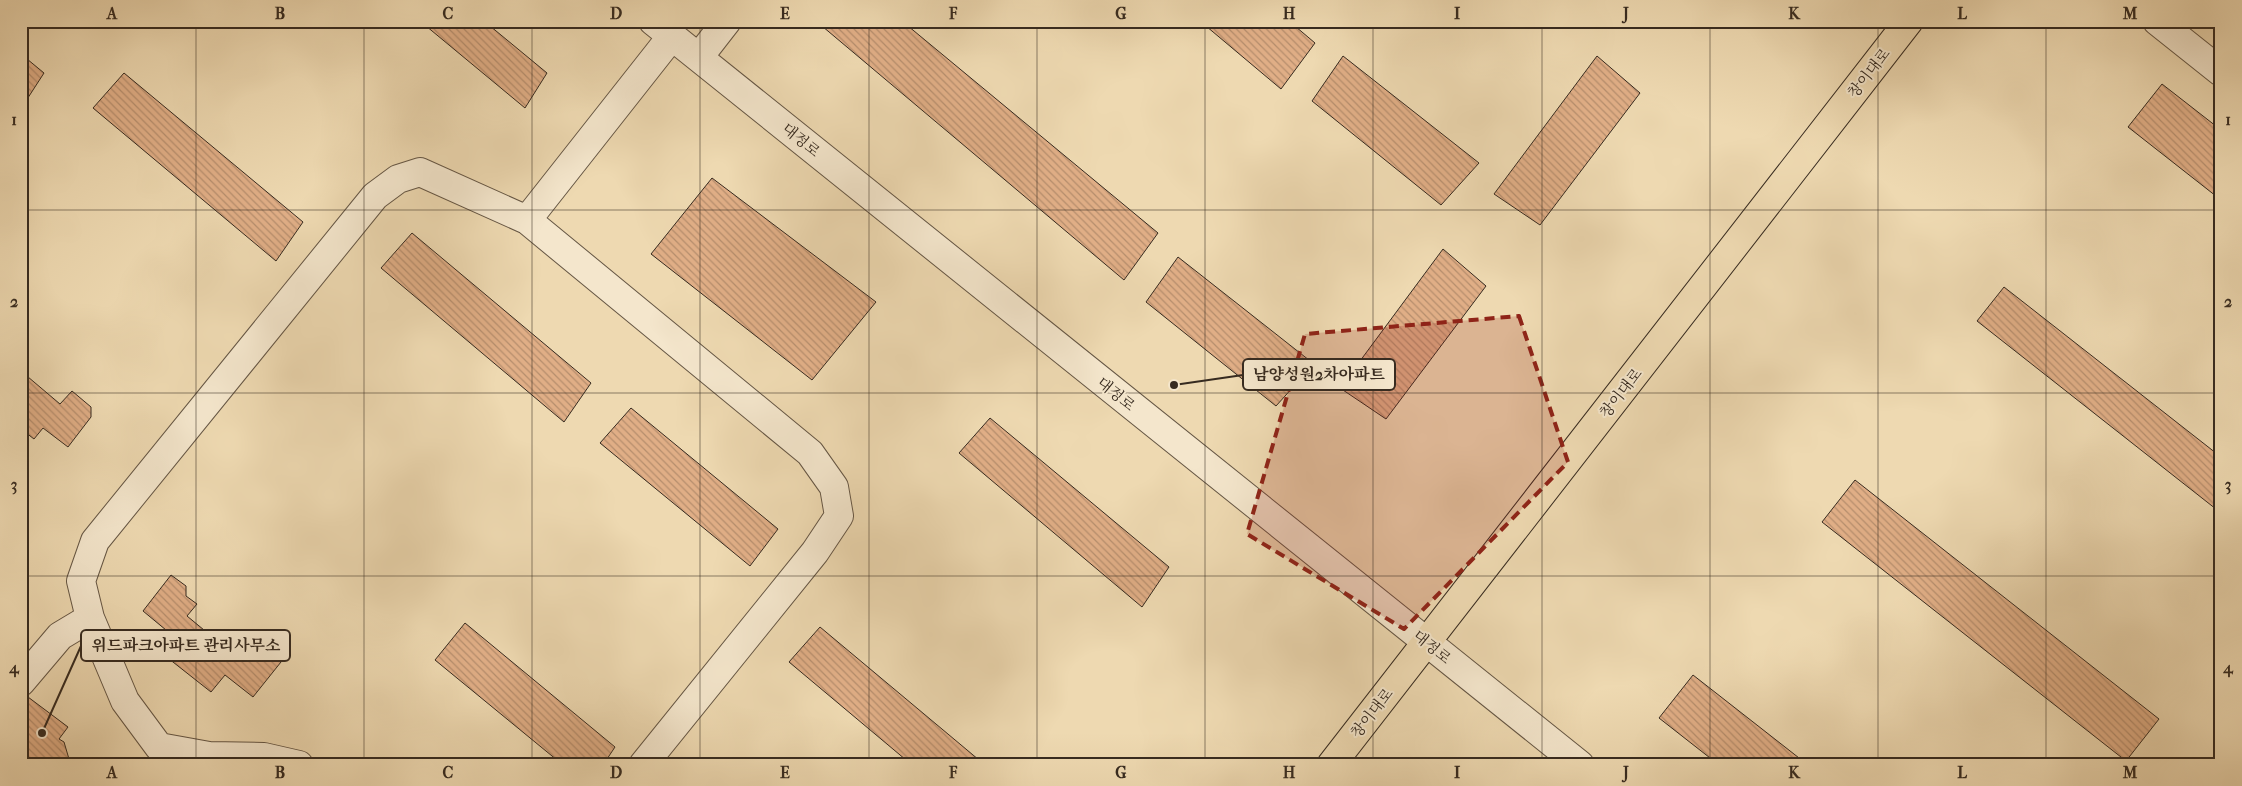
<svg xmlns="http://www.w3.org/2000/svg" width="2242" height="786" viewBox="0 0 2242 786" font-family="'IM FELL French Canon','Noto Serif KR',serif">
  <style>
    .building { fill: url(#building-back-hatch); stroke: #372b20 }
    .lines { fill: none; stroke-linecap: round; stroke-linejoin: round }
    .minor-casing { stroke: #655644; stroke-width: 30 }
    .major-casing { stroke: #372b20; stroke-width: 30 }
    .minor { stroke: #f4e6cc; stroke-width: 28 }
    .major { stroke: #eed9b1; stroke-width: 28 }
    .marked { fill: #8f2418; fill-opacity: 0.2; stroke: #8f2418; stroke-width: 4; stroke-dasharray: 10 6; stroke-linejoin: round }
    .grid { fill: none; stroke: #372b20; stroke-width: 1; stroke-opacity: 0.55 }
    .labels { text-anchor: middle; stroke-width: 4; stroke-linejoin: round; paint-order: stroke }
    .street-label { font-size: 15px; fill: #372b20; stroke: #f4e6cc }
    .leader { fill: none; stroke: #372b20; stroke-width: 2 }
    .callout-dot { fill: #372b20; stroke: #f4e6cc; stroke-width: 2 }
    .callout { fill: #f4e6cc; stroke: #372b20; stroke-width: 2 }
    .callout-label { font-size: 16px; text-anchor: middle; font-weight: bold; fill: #372b20 }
    .neatline { fill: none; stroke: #372b20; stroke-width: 2 }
    .grid-label { font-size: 16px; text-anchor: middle; font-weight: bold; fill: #372b20 }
  </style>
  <defs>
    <pattern id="building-back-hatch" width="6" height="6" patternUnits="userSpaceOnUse" patternTransform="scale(1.25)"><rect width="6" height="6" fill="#e0ae86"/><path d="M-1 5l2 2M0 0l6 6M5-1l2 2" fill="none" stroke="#b68e6d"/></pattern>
  </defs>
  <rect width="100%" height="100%" fill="#eed9b1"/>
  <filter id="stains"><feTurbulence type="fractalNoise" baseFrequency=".004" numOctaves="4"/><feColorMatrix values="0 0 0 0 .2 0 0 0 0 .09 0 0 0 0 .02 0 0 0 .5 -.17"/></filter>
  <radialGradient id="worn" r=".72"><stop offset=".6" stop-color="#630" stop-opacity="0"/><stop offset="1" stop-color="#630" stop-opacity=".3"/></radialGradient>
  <path class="building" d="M 420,21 L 484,21 L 547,73 L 525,108 Z
    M 816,21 L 902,21 L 1158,233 L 1124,280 Z
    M 1200,21 L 1289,21 L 1315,43 L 1281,89 Z
    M 21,54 L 44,73 L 22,107 L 21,106 Z
    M 1343,56 L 1479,163 L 1441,205 L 1312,101 Z
    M 1597,56 L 1640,93 L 1540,225 L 1494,194 Z
    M 124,73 L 303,222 L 276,261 L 93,108 Z
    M 2162,84 L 2221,130 L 2221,200 L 2128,127 Z
    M 712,178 L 876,302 L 812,380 L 651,254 Z
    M 412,233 L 591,383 L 564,422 L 381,268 Z
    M 1443,249 L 1486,286 L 1386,419 L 1340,388 Z
    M 1178,257 L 1314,364 L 1276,406 L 1146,302 Z
    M 2004,287 L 2221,457 L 2221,513 L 1977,321 Z
    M 21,371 L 60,404 L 72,391 L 91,407 L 91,417 L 68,447 L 43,428 L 34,439 L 21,429 Z
    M 631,408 L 778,529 L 750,566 L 600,443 Z
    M 990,418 L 1169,567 L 1142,607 L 959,453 Z
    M 1855,480 L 2159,719 L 2126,761 L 1822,522 Z
    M 171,575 L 186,586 L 186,596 L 197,604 L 187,616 L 238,658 L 249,645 L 258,654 L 267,651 L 281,662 L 253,697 L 225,675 L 211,692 L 159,651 L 172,635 L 143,611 Z
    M 465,623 L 615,747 L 603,765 L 563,765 L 435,660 Z
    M 820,627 L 985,765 L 912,765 L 789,662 Z
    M 1693,675 L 1808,765 L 1719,765 L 1659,718 Z
    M 28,697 L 68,727 L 59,739 L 64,742 L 69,759 L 64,765 L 21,765 L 21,707 Z"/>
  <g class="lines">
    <defs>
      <path id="minor" d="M 653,21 L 1580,765
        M 2157,21 L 2221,72
        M 699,57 L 727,21
        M 527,220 L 810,453 L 834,487 L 839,516 L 815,552 L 643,765
        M 21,682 L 60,636 L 90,618
        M 299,765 L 264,757 L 209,756 L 159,747 L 125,701 L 90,618 L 81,581 L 95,541 L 375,196 L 398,179 L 420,172 L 527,220 L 672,36"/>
      <path id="major" d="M 1331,765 L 1909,21"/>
    </defs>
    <use href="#minor" class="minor-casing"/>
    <use href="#major" class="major-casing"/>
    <use href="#minor" class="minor"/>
    <use href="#major" class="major"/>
  </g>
  <path class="marked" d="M 1519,316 L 1568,462 L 1404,629 L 1247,534 L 1305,334 Z"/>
  <path class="grid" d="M 196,21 L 196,765M 364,21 L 364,765M 532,21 L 532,765M 700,21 L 700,765M 869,21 L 869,765M 1037,21 L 1037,765M 1205,21 L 1205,765M 1373,21 L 1373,765M 1542,21 L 1542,765M 1710,21 L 1710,765M 1878,21 L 1878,765M 2046,21 L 2046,765M 21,210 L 2221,210M 21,393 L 2221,393M 21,576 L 2221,576"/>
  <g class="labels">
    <g class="street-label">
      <text transform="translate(1869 73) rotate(-52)" y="5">창이대로</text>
      <text transform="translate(801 140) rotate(39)" y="5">대정로</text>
      <text transform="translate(1621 393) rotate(-52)" y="5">창이대로</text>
      <text transform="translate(1116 394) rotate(39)" y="5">대정로</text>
      <text transform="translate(1432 647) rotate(39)" y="5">대정로</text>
      <text transform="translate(1372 713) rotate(-52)" y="5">창이대로</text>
    </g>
  </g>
  <path class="leader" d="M1174 385L1243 375M42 733L81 646"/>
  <g class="callout-dot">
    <circle cx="1174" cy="385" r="5"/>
    <circle cx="42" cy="733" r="5"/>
  </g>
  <g class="callout">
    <rect x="1243" y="359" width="152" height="31" rx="5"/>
    <rect x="81" y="630" width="209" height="31" rx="5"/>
  </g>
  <g class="callout-label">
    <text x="1319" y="380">남양성원2차아파트</text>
    <text x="186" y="651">위드파크아파트 관리사무소</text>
  </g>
  <rect width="2242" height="786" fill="none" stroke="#eed9b1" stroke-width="55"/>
  <rect x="28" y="28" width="2186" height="730" class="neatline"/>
  <g class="grid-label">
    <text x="112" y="19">A</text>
    <text x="280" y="19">B</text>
    <text x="448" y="19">C</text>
    <text x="616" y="19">D</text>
    <text x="785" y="19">E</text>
    <text x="953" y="19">F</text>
    <text x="1121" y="19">G</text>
    <text x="1289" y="19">H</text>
    <text x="1457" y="19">I</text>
    <text x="1626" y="19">J</text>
    <text x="1794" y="19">K</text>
    <text x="1962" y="19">L</text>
    <text x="2130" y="19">M</text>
    <text x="14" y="125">1</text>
    <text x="2228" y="125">1</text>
    <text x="14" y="307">2</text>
    <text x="2228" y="307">2</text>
    <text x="14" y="490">3</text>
    <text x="2228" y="490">3</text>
    <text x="14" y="673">4</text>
    <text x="2228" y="673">4</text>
    <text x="112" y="778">A</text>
    <text x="280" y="778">B</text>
    <text x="448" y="778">C</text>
    <text x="616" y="778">D</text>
    <text x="785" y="778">E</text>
    <text x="953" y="778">F</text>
    <text x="1121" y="778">G</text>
    <text x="1289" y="778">H</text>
    <text x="1457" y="778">I</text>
    <text x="1626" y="778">J</text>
    <text x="1794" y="778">K</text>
    <text x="1962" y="778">L</text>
    <text x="2130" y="778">M</text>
  </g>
  <rect width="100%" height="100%" filter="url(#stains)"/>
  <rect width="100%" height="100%" fill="url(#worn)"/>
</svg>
